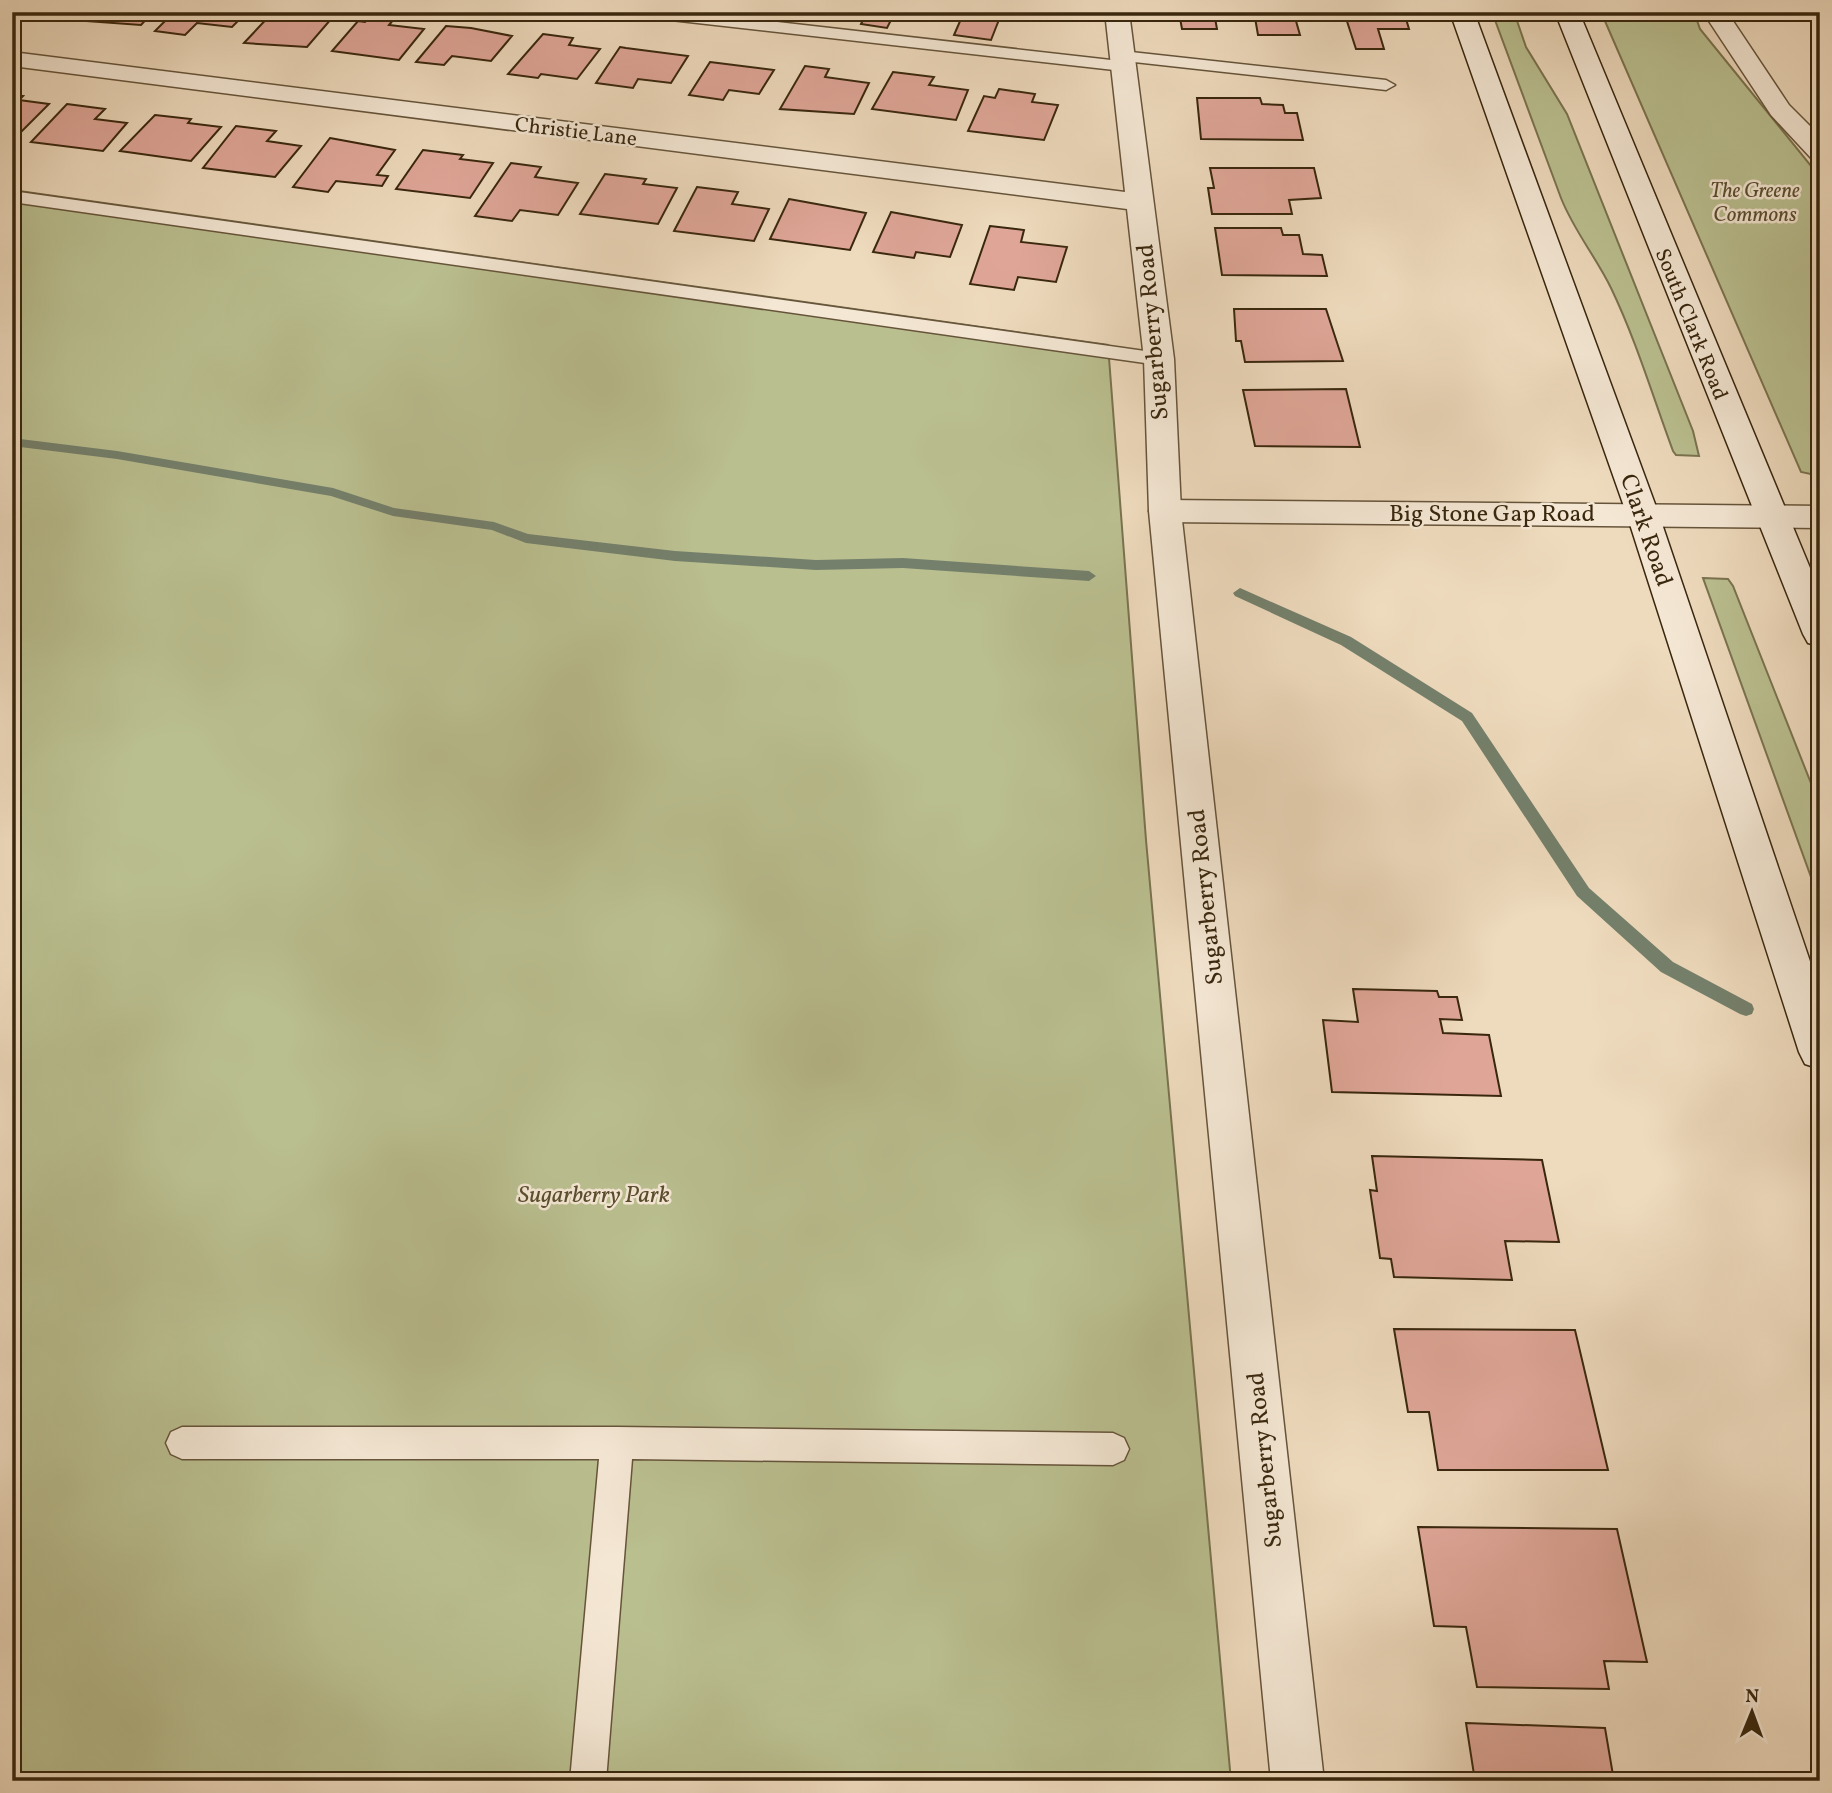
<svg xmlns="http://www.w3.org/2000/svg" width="1832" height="1793" viewBox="0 0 1832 1793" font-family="Vollkorn,serif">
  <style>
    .green { fill: #babf90; stroke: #7a734f; stroke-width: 2 }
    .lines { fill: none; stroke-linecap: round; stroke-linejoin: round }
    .stream { fill: #74806c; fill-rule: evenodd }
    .building { fill: #dfa698; stroke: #39270e; stroke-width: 2 }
    .service-casing { stroke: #66543a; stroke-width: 3 }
    .minor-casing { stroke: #66543a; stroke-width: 3 }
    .tertiary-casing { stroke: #66543a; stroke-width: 3 }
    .secondary-casing { stroke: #39270e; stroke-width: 3 }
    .service { fill: #f4e7d4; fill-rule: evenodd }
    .minor { fill: #f4e7d4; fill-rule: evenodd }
    .tertiary { fill: #f4e7d4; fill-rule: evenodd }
    .secondary { fill: #f4e7d4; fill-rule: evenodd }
    .labels { text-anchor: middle; stroke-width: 5; stroke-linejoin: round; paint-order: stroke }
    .far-street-label { font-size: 21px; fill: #39270e; stroke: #f4e7d4 }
    .far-park-label { font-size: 21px; font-style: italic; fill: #594d2e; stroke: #f4e7d4 }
    .street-label { font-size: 24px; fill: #39270e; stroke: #f4e7d4 }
    .park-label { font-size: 24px; font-style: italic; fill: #594d2e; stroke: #f4e7d4 }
  </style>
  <rect width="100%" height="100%" fill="#eedabd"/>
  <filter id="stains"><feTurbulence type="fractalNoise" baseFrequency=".00286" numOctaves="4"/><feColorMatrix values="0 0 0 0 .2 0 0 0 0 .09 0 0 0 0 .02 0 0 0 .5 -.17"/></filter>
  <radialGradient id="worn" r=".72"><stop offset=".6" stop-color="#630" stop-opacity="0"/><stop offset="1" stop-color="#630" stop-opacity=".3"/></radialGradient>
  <path class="green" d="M 1492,12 L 1514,12 L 1526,47 L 1567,114 L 1693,431 L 1699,456 L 1676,455 L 1673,451 C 1653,397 1636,340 1611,288 C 1596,257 1574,231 1561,198 Z
    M 1601,12 L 1694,12 L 1700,29 L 1820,177 L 1820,476 L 1801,472 Z
    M 12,190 L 1108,345 L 1146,840 L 1231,1781 L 12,1781 Z
    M 1703,578 L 1728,579 L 1733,586 L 1820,806 L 1820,902 Z"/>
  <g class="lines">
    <path class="stream" d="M 12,438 L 117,451 L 333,488 L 394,508 L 494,522 L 528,534 L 675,551 L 816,560 L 903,558 L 1089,571 L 1096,576 L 1089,581 L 903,568 L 816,570 L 675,561 L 526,543 L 492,530 L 393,516 L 331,496 L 117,459 L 12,446 Z
      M 1240,588 L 1351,637 L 1472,713 L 1589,888 L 1673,962 L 1752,1004 L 1754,1009 L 1752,1014 L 1746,1016 L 1740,1014 L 1661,972 L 1577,896 L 1462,721 L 1341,645 L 1235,596 L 1233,593 Z"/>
  </g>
  <path class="building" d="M 79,12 L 153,12 L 141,25 L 71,20 Z
    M 174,12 L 247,12 L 232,27 L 197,23 L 185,35 L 155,31 Z
    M 273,12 L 285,12 L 332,18 L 307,47 L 244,43 Z
    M 867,12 L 900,12 L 894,14 L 887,28 L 861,24 Z
    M 964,12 L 1002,12 L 991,40 L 954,35 Z
    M 1010,12 L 1047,12 L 1044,20 L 1009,16 Z
    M 1165,12 L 1238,12 L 1239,18 L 1215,18 L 1217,29 L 1182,29 L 1180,18 L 1165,18 Z
    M 1254,12 L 1328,12 L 1330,21 L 1296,21 L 1300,35 L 1258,35 Z
    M 1344,12 L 1404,12 L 1409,29 L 1378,29 L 1384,49 L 1356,49 Z
    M 1792,12 L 1820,12 L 1820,16 L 1794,16 Z
    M 371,16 L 394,19 L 389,25 L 424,29 L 399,60 L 332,51 L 358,21 L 365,22 Z
    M 446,26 L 471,28 L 512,36 L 491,61 L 452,56 L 444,65 L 416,62 Z
    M 543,34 L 573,38 L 569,45 L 600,49 L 577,79 L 541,74 L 538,78 L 508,74 Z
    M 620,47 L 626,48 L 688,56 L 671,83 L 638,79 L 633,88 L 596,83 Z
    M 710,62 L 774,70 L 759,94 L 729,90 L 723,100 L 689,95 Z
    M 805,66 L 829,69 L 825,77 L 869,83 L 854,114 L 780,109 Z
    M 893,72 L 934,77 L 929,85 L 968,90 L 956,120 L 872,109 Z
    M 999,89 L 1035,94 L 1032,102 L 1058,105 L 1044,140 L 968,131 L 984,96 L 995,98 Z
    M 12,95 L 23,96 L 19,100 L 49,104 L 16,137 L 12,137 Z
    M 1197,98 L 1260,98 L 1262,104 L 1283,105 L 1285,113 L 1297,113 L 1303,140 L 1201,139 Z
    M 67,104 L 105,109 L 95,119 L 127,123 L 103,151 L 31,142 Z
    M 155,115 L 191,119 L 188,123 L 221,127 L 191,161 L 120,151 Z
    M 236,126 L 276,131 L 267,141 L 301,146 L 275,177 L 203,168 Z
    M 330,138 L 395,150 L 377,175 L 388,176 L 382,186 L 336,181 L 328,192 L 293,187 Z
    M 423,150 L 463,155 L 460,159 L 493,163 L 470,198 L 396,189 Z
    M 511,163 L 541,167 L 535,177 L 578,183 L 558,215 L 520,210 L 512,221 L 475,216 Z
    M 1210,168 L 1314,168 L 1321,198 L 1289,200 L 1292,214 L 1212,214 L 1208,188 L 1214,188 Z
    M 605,174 L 646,179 L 643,184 L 677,188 L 658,224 L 580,214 Z
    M 697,187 L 738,192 L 732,204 L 769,209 L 754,241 L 674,231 Z
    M 789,199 L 866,213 L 850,250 L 770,239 Z
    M 891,212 L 962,225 L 950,257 L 916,252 L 914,258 L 873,252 Z
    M 990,226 L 1024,230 L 1021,242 L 1067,247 L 1056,282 L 1018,277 L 1014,290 L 970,284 Z
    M 1215,228 L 1281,228 L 1283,235 L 1299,235 L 1303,254 L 1322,255 L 1327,276 L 1222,275 Z
    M 1234,309 L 1326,309 L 1343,361 L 1245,362 L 1241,341 L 1236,341 Z
    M 1346,389 L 1360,447 L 1255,446 L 1243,390 Z
    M 1353,989 L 1437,991 L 1439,997 L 1457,997 L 1462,1020 L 1440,1019 L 1443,1033 L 1489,1035 L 1501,1096 L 1332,1092 L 1323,1020 L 1358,1022 Z
    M 1372,1156 L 1542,1160 L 1559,1242 L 1505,1241 L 1512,1280 L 1394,1277 L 1391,1259 L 1380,1258 L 1370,1190 L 1377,1191 Z
    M 1394,1329 L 1575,1330 L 1608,1470 L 1438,1470 L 1429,1412 L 1408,1412 Z
    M 1418,1527 L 1617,1529 L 1647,1662 L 1604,1661 L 1609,1689 L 1477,1687 L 1466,1627 L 1434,1626 Z
    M 1466,1723 L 1605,1728 L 1614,1781 L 1475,1781 Z"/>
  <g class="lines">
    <defs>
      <path id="service" d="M 636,12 L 690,12 L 1120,61 L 1114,56 L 1122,51 L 1386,80 L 1395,85 L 1386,90 L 1125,61 L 1131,66 L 1123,71 L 644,17 Z
        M 12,191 L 1159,353 L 1169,359 L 1159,365 L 12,202 Z
        M 182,1427 L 617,1427 L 1113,1433 L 1124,1438 L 1129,1449 L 1124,1460 L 1113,1465 L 632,1459 L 606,1781 L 570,1781 L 599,1459 L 182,1459 L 171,1454 L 166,1443 L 171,1432 Z"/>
      <path id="minor" d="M 1105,12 L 1129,12 L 1174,359 L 1181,511 L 1324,1781 L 1271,1781 L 1149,511 L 1144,359 L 1127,209 L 12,66 L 12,52 L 1125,192 Z
        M 1703,12 L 1727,12 L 1789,105 L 1820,136 L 1820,160 L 1811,158 L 1771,115 Z"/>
      <path id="tertiary" d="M 1165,500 L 1820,506 L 1820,528 L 1165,522 L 1154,519 L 1149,511 L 1154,503 Z"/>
      <path id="secondary" d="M 1450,12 L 1474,12 L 1659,515 L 1820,991 L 1820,1069 L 1805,1064 L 1799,1052 L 1627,515 Z
        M 1555,12 L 1579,12 L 1820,592 L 1820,646 L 1808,643 L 1803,634 Z"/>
    </defs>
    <use href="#service" class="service-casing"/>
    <use href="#minor" class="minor-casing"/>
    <use href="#tertiary" class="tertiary-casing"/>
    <use href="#secondary" class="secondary-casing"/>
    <use href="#service" class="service"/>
    <use href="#minor" class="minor"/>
    <use href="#tertiary" class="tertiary"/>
    <use href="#secondary" class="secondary"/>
  </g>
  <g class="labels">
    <g class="far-street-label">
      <text transform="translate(576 131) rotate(7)" y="7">Christie Lane</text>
      <text transform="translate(1692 324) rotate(68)" y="7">South Clark Road</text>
    </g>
    <g class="far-park-label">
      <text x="1755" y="197">The Greene<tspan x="1755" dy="24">Commons</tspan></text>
    </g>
    <g class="street-label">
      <text transform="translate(1152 332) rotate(-95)" y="8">Sugarberry Road</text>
      <text x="1492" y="521">Big Stone Gap Road</text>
      <text transform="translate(1647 530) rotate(71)" y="8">Clark Road</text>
      <text transform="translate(1205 897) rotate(-96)" y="8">Sugarberry Road</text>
      <text transform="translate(1264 1460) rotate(-96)" y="8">Sugarberry Road</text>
    </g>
    <g class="park-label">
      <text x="594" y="1202">Sugarberry Park</text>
    </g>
  </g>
  <rect width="1832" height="1793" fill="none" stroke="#eedabd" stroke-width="42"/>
  <rect x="14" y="14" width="1804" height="1765" fill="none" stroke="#39270e" stroke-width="3.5"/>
  <rect x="21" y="21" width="1790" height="1751" fill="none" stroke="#39270e" stroke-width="2"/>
  <g transform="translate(1752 1712) rotate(1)" stroke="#f4e7d4" stroke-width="5" paint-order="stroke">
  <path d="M0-5L12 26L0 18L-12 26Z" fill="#39270e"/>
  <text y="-10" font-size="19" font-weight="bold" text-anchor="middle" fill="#39270e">N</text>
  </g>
  <rect width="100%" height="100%" filter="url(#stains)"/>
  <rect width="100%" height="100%" fill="url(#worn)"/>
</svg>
